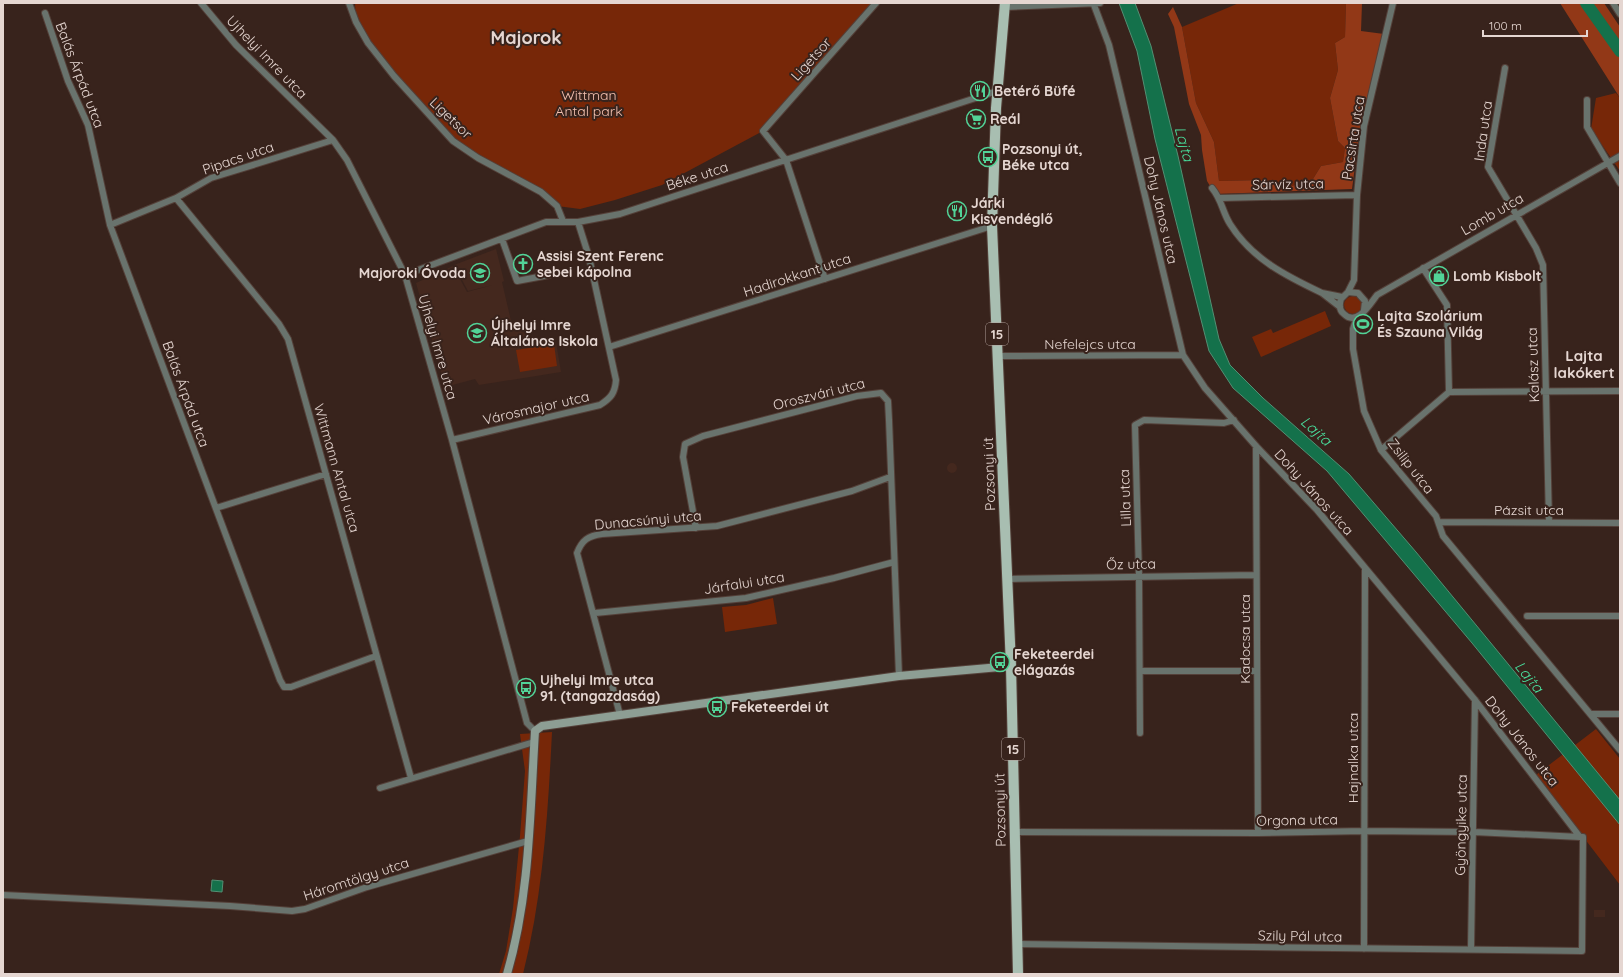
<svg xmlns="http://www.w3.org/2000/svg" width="1623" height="977" viewBox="0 0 1623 977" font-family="Quicksand,sans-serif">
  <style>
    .built { fill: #44281e }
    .green { fill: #772708 }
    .forest { fill: #923817 }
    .water { fill: #14714b; stroke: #538f73 }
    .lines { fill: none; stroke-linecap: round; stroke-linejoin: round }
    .river { stroke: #14714b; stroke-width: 12 }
    .street-casing { stroke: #544039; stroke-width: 8 }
    .secondary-casing { stroke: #544039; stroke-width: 10 }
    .primary-casing { stroke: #544039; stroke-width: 12 }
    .street { stroke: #69736d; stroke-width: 6 }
    .secondary { stroke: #8d9e94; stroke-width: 8 }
    .primary { stroke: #a8beb1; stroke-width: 10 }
    .labels { text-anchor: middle; stroke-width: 4; stroke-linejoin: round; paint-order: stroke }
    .shield { fill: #38231c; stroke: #b1a09b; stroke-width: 1 }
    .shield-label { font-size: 13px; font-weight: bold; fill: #e5d6d1 }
    .street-label { font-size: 14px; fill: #e5d6d1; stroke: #38231c }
    .poi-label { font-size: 14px; font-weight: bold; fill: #e5d6d1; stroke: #38231c; text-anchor: start }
    .park-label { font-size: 14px; fill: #f4c1b0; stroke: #38231c }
    .water-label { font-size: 15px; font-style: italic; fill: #49df9d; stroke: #38231c }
    .neighbourhood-label { font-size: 15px; font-weight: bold; fill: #e5d6d1; stroke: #38231c }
    .district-label { font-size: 18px; font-weight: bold; fill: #e5d6d1; stroke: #38231c }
  </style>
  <rect width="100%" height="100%" fill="#38231c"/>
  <path class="built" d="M 496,249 L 504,281 L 502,282 L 512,325 L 542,344 L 556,342 L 561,372 L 479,385 L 475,379 L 445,387 L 416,283 L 453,266 L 467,292 L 493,285 L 468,291 L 454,265 Z
    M947 468a5 5 0 1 1 10 0a5 5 0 1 1-10 0Z
    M 1594,910 L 1605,910 L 1605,917 L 1594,917 Z"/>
  <path class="green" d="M 355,3 L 876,3 L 763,131 L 662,185 L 615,200 L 580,209 L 557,206 L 541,192 L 453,141 L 394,76 L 356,22 Z
    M 1239,3 L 1346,3 L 1345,37 L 1335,43 L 1338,70 L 1330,98 L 1338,141 L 1345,148 L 1343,162 L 1321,166 L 1313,179 L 1286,188 L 1263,180 L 1219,181 L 1214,142 L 1196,103 L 1182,27 Z
    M 1616,93 L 1620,98 L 1620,171 L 1591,129 L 1596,98 Z
    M1344 305a9 9 0 1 1 18 0a9 9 0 1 1-18 0Z
    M 1325,311 L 1331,326 L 1261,357 L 1252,337 L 1271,329 L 1273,333 Z
    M 554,344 L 557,366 L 520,372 L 516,350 Z
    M 773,598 L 777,624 L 725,632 L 722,607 L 746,605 Z
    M 1596,729 L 1620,759 L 1620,885 L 1536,775 Z
    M 552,732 C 548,813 543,895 523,974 L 499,974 L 506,951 L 513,908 L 520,836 L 525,771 L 520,734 Z"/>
  <path class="forest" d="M 1346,3 L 1362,3 L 1361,31 L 1384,34 L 1359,136 L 1352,189 L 1215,194 L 1207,181 L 1202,150 L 1201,135 L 1189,104 L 1174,27 L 1168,14 L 1173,7 L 1182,27 L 1196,103 L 1214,142 L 1219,181 L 1263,180 L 1286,188 L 1313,179 L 1321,166 L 1343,162 L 1345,148 L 1338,141 L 1330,98 L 1338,70 L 1335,43 L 1345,37 Z
    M 1560,3 L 1604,3 L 1620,27 L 1620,98 Z"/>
  <path class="water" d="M 1119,3 L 1135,3 L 1151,46 L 1178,156 L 1219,339 L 1230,365 L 1263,398 L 1349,474 L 1416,552 L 1620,800 L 1620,825 L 1472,643 L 1327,471 L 1233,388 L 1209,351 L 1155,139 L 1137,51 Z
    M 212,880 L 223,881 L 222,892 L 211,891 Z"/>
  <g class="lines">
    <path class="river" d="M 1586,3 L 1620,51"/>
    <defs>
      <path id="street" d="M 201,3 L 236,45 L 333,140 L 347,160 L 405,275 L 452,440 L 527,723 L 535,731
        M 349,3 L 356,22 L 368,43 L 394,76 L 453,141 L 478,158 L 541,192 L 557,206 L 563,221
        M 1613,3 L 1620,14
        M 1005,7 L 1100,3
        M 45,13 L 68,81 L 88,125 L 110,225 L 280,680 L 284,687 L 291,687 L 376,656
        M 1505,68 L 1488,167 L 1536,248 L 1543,265 L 1549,522
        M 1587,100 L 1587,127 L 1620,183
        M 1212,188 C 1222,200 1222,211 1230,224 C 1252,259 1286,276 1322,293
        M 176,198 L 279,324 L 288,339 L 411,778
        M 1220,198 L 1357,195
        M 110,225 L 176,198 L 211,178 L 333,140
        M 502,239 L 517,281 L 549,275
        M 405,275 L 546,222 L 578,222 L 620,214 L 997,91
        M 825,279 L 786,160 L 763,131 L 876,3
        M 1348,292 L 1354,280 L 1357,195 L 1364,126 L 1393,3
        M 1340,307 L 1322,293 L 1342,297
        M 1364,310 L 1365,301 L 1358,293 L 1348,292 L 1341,299 C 1339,305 1339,310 1344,314 C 1357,327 1370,304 1377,295 L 1620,156
        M 1357,317 L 1353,329 L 1353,349 L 1364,411 L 1381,450 L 1436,516 L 1443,536 L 1620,750
        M 609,347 L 992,226
        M 998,356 L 1183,355
        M 1449,392 L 1620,391
        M 452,440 L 600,405 C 611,398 615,393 616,380 L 589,257 L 578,222
        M 1256,446 L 1258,833
        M 1381,450 L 1449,392 L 1447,305 L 1423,268
        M 216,508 L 326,474
        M 1439,522 L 1620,523
        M 696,528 L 683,457 L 685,444 L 703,436 L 857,396 L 881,393 L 888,401 L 889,420 L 899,676
        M 1007,579 L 1256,575
        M 595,613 L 746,598 L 834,578 L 894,562
        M 1527,616 L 1620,616
        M 1141,671 L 1257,671
        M 1592,714 L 1620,714
        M 620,715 L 577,553 C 582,540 588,536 602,534 L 717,526 L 852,491 L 890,477
        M 1140,733 L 1139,576 L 1135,425 L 1144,420 L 1224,423 L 1234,420
        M 380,788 L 534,742
        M 1015,832 L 1258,833 L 1365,831 L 1474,832 L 1580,837
        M 3,895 L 230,906 L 292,911 L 305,909 L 367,887 L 528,841
        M 1017,944 L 1582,951 L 1583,837 L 1580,837 L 1475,700 L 1317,510 L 1256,446 L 1205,388 L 1183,355 L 1109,45 L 1094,5
        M 1364,949 L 1365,568
        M 1471,949 L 1475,700"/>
      <path id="secondary" d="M 507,974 C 530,895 530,812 535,731 L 542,726 L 899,676 L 1011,666"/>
      <path id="primary" d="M 1005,3 L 996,108 L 992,226 L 1011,666 L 1018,974"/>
    </defs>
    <use href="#street" class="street-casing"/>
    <use href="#secondary" class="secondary-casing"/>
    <use href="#primary" class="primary-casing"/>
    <use href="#street" class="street"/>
    <use href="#secondary" class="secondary"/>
    <use href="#primary" class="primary"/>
  </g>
  <defs>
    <symbol id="restaurant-ring" viewBox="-11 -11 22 22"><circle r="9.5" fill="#38231c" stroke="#52d397" stroke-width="1.5"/><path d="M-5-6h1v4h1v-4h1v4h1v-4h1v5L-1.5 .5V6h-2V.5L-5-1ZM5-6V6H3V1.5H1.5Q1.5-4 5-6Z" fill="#52d397"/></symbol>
    <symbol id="supermarket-ring" viewBox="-11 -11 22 22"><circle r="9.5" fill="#38231c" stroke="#52d397" stroke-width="1.5"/><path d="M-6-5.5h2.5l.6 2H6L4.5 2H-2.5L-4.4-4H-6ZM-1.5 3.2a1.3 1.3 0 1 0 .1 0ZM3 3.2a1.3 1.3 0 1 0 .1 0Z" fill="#52d397"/></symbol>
    <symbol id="bus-ring" viewBox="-11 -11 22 22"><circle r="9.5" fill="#38231c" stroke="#52d397" stroke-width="1.5"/><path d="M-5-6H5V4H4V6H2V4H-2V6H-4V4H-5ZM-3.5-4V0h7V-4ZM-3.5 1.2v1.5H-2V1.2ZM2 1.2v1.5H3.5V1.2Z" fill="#52d397"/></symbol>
    <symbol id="church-ring" viewBox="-11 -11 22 22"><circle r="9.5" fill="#38231c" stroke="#52d397" stroke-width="1.5"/><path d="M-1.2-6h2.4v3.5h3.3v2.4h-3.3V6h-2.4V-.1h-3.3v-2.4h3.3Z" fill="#52d397"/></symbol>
    <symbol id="school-ring" viewBox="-11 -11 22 22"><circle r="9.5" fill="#38231c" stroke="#52d397" stroke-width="1.5"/><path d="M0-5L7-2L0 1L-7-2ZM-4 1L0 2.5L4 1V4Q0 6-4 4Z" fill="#52d397"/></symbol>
    <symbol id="shop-ring" viewBox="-11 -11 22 22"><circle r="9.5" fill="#38231c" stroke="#52d397" stroke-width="1.5"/><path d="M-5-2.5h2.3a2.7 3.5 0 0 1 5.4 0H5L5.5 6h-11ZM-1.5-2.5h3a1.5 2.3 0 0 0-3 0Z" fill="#52d397"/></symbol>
    <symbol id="stadium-ring" viewBox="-11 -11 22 22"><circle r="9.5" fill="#38231c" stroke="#52d397" stroke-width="1.5"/><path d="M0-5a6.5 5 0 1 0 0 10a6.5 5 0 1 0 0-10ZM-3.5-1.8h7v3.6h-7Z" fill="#52d397"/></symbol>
  </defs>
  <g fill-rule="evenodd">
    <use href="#restaurant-ring" x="969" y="80" width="22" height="22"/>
    <use href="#supermarket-ring" x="965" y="108" width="22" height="22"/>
    <use href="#bus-ring" x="977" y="146" width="22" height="22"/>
    <use href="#restaurant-ring" x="946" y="200" width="22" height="22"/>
    <use href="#church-ring" x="512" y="253" width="22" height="22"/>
    <use href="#school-ring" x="469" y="262" width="22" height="22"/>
    <use href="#shop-ring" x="1428" y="265" width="22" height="22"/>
    <use href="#stadium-ring" x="1352" y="313" width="22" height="22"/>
    <use href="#school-ring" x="466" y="322" width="22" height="22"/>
    <use href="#bus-ring" x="989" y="651" width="22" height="22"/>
    <use href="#bus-ring" x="515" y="677" width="22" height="22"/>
    <use href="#bus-ring" x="706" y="696" width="22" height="22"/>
  </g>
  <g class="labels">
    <g class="shield">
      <rect x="986" y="323" width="22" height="22" rx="3"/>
      <rect x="1002" y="738" width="22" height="22" rx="3"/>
    </g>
    <g class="shield-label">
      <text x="997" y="339">15</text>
      <text x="1013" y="754">15</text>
    </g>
    <g class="street-label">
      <text transform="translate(267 57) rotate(46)" y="5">Ujhelyi Imre utca</text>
      <text transform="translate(811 59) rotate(-48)" y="5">Ligetsor</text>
      <text transform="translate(80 75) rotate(69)" y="5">Balás Árpád utca</text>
      <text transform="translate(451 118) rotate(44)" y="5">Ligetsor</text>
      <text transform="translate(1483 131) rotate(-82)" y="5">Inda utca</text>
      <text transform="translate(1353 138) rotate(-81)" y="5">Pacsirta utca</text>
      <text transform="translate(238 158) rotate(-19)" y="5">Pipacs utca</text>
      <text transform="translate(697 176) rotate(-18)" y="5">Béke utca</text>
      <text transform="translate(1288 184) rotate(-1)" y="5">Sárvíz utca</text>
      <text transform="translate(1161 210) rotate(77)" y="5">Dohy János utca</text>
      <text transform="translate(1492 214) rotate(-30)" y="5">Lomb utca</text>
      <text transform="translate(797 275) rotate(-18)" y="5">Hadirokkant utca</text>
      <text x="1090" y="349">Nefelejcs utca</text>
      <text transform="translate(438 347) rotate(74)" y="5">Ujhelyi Imre utca</text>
      <text transform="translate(1533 365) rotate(-92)" y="5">Kalász utca</text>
      <text transform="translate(186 394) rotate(70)" y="5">Balás Árpád utca</text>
      <text transform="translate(819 394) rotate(-14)" y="5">Oroszvári utca</text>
      <text transform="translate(536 408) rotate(-13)" y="5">Városmajor utca</text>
      <text transform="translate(1411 466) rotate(52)" y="5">Zsilip utca</text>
      <text transform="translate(337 468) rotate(74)" y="5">Wittmann Antal utca</text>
      <text transform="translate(989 474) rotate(-92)" y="5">Pozsonyi út</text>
      <text transform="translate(1314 492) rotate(48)" y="5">Dohy János utca</text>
      <text transform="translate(1125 498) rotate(-92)" y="5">Lilla utca</text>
      <text x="1529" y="515">Pázsit utca</text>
      <text transform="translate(648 520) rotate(-5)" y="5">Dunacsúnyi utca</text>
      <text transform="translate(1131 564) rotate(-1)" y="5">Őz utca</text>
      <text transform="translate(744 583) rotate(-9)" y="5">Járfalui utca</text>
      <text transform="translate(1245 639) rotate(-90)" y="5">Kadocsa utca</text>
      <text transform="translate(1522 741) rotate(52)" y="5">Dohy János utca</text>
      <text transform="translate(1353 758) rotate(-90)" y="5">Hajnalka utca</text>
      <text transform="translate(1000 810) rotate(-91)" y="5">Pozsonyi út</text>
      <text transform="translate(1297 820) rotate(-1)" y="5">Orgona utca</text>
      <text transform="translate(1461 825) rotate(-89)" y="5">Gyöngyike utca</text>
      <text transform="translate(356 879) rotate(-18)" y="5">Háromtölgy utca</text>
      <text transform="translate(1300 936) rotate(1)" y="5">Szily Pál utca</text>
    </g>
    <g class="poi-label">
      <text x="994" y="96">Betérő Büfé</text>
      <text x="990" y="124">Reál</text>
      <text x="1002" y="154">Pozsonyi út,<tspan x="1002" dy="16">Béke utca</tspan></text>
      <text x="971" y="208">Járki<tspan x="971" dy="16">Kisvendéglő</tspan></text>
      <text x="537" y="261">Assisi Szent Ferenc<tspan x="537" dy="16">sebei kápolna</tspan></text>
      <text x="466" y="278" text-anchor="end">Majoroki Óvoda</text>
      <text x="1453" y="281">Lomb Kisbolt</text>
      <text x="1377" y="321">Lajta Szolárium<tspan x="1377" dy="16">És Szauna Világ</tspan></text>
      <text x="491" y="330">Újhelyi Imre<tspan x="491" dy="16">Általános Iskola</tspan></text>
      <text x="1014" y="659">Feketeerdei<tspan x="1014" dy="16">elágazás</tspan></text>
      <text x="540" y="685">Ujhelyi Imre utca<tspan x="540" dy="16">91. (tangazdaság)</tspan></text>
      <text x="731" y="712">Feketeerdei út</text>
    </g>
    <g class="park-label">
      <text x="589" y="100">Wittman<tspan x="589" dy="16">Antal park</tspan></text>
    </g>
    <g class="water-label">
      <text transform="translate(1184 144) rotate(75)" y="5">Lajta</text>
      <text transform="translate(1316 431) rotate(42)" y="5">Lajta</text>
      <text transform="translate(1529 677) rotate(51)" y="5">Lajta</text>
    </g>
    <g class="neighbourhood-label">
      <text x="1584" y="361">Lajta<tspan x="1584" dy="17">lakókert</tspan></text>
    </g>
    <g class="district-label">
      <text x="526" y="44">Majorok</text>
    </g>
  </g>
  <rect width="1623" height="977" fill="none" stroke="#e5d6d1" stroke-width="8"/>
  <path d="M1483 30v6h104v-6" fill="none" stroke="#e5d6d1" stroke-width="2"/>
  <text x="1489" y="30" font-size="12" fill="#e5d6d1" stroke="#38231c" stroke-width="3" paint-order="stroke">100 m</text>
</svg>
